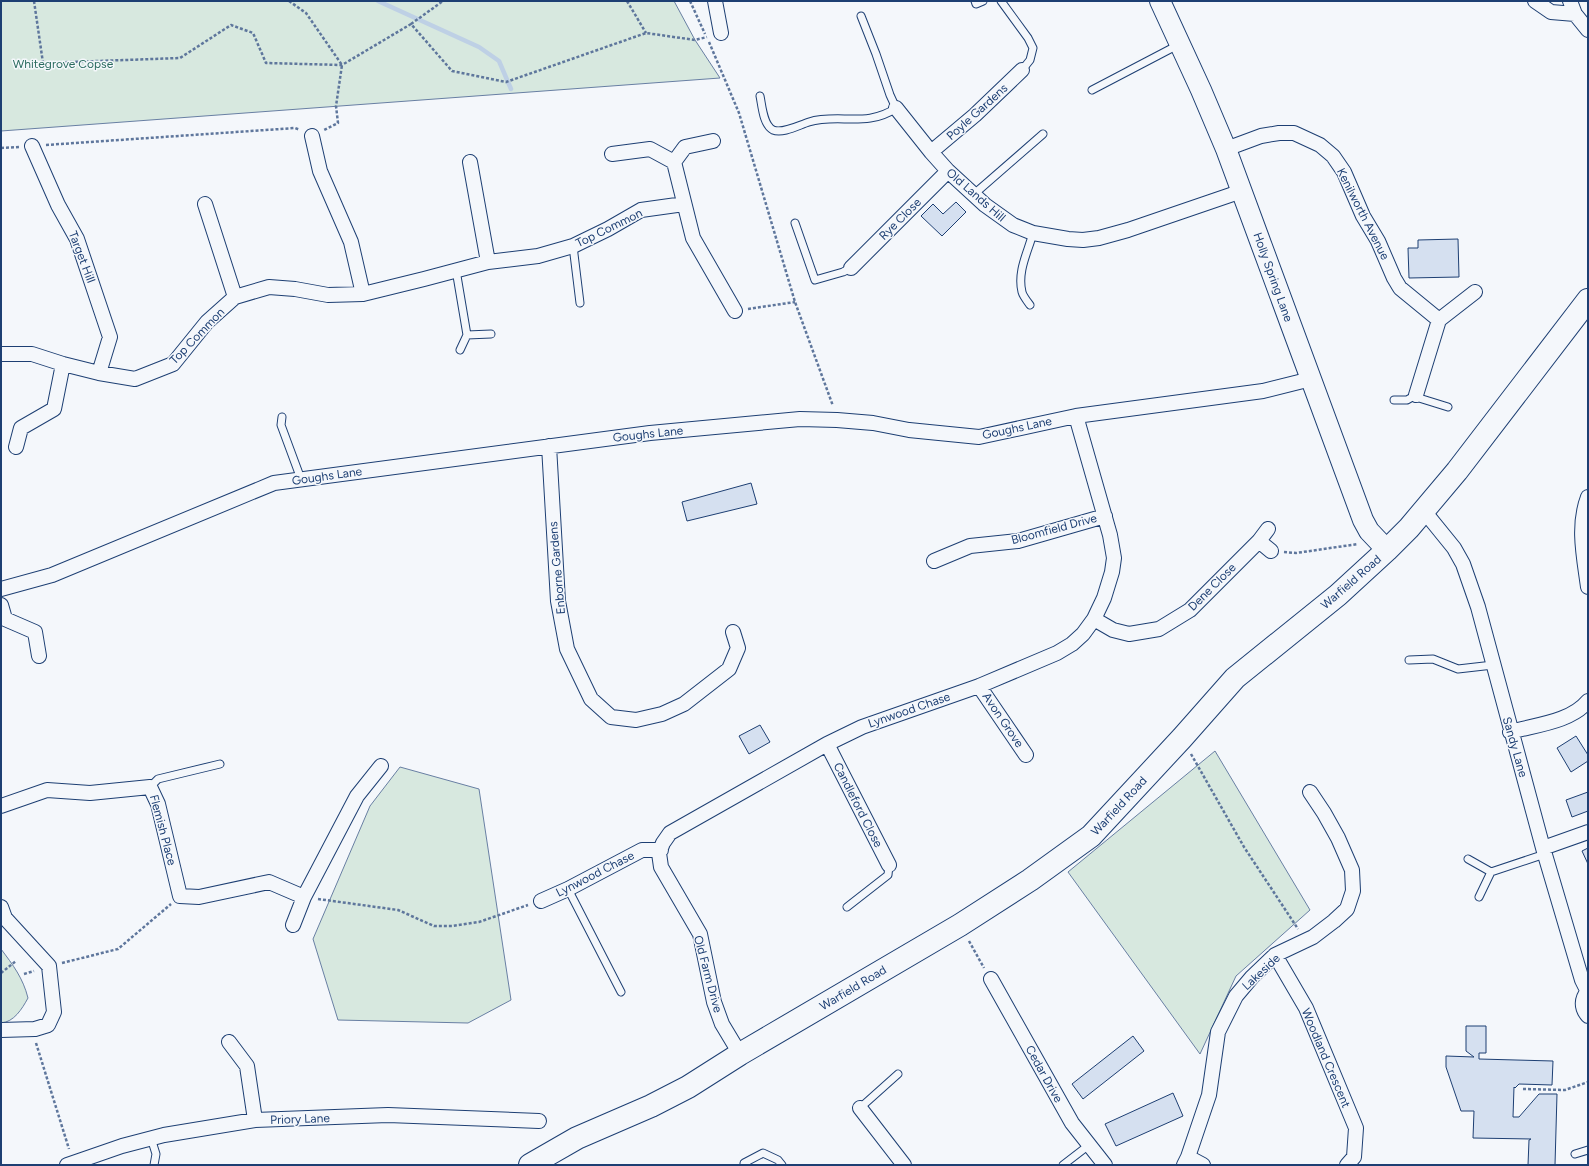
<svg xmlns="http://www.w3.org/2000/svg" width="1589" height="1166" viewBox="0 0 1589 1166" font-family="Figtree,sans-serif">
  <style>
    .green { fill: #d7e8df; stroke: #687fa3 }
    .lines { fill: none; stroke-linecap: round; stroke-linejoin: round }
    .stream { stroke: #bed0e5; stroke-width: 4.5 }
    .building { fill: #d5e0f0; stroke: #1d3f73 }
    .lane-casing { stroke: #1d3f73; stroke-width: 9 }
    .street-casing { stroke: #1d3f73; stroke-width: 16 }
    .secondary-casing { stroke: #1d3f73; stroke-width: 22 }
    .primary-casing { stroke: #1d3f73; stroke-width: 24 }
    .path { stroke: #5e769c; stroke-width: 2.5; stroke-dasharray: 3 2; stroke-linecap: butt }
    .lane { stroke: #f4f7fb; stroke-width: 7 }
    .street { stroke: #f4f7fb; stroke-width: 14 }
    .secondary { stroke: #f4f7fb; stroke-width: 20 }
    .primary { stroke: #f4f7fb; stroke-width: 22 }
    .labels { text-anchor: middle; stroke-width: 3; stroke-linejoin: round; paint-order: stroke }
    .park-label { font-size: 12px; fill: #2c6c60; stroke: #f4f7fb }
    .street-label { font-size: 12px; fill: #1d3f73; stroke: #f4f7fb }
  </style>
  <rect width="100%" height="100%" fill="#f4f7fb"/>
  <path class="green" d="M 1,1 L 674,1 L 695,40 L 720,78 L 1,131 Z
    M 1215,751 L 1310,910 L 1236,976 L 1200,1054 L 1068,872 Z
    M 400,767 L 479,789 L 511,1000 L 468,1023 L 338,1020 L 313,939 L 370,806 Z
    M 1,949 C 13,965 23,978 28,998 C 22,1009 14,1022 1,1023 Z"/>
  <g class="lines">
    <path class="stream" d="M 378,1 L 479,47 L 499,61 L 511,89"/>
  </g>
  <path class="building" d="M 956,202 L 966,212 L 942,236 L 921,216 L 933,204 L 943,214 Z
    M 1458,239 L 1459,277 L 1409,278 L 1408,248 L 1418,248 L 1418,240 Z
    M 751,483 L 757,504 L 687,521 L 682,502 Z
    M 760,725 L 770,742 L 749,754 L 739,736 Z
    M 1576,736 L 1588,755 L 1588,761 L 1571,772 L 1557,748 Z
    M 1588,792 L 1588,811 L 1572,817 L 1566,800 Z
    M 1588,848 L 1588,864 L 1582,851 Z
    M 1466,1026 L 1486,1026 L 1486,1053 L 1479,1053 L 1479,1059 L 1553,1061 L 1552,1085 L 1519,1084 L 1515,1088 L 1514,1087 L 1513,1117 L 1519,1117 L 1539,1094 L 1557,1094 L 1555,1165 L 1528,1165 L 1529,1140 L 1531,1139 L 1473,1138 L 1474,1111 L 1461,1111 L 1446,1067 L 1446,1056 L 1474,1057 L 1466,1051 Z
    M 1133,1036 L 1144,1051 L 1083,1099 L 1072,1084 Z
    M 1173,1093 L 1183,1116 L 1116,1146 L 1105,1124 Z"/>
  <g class="lines">
    <defs>
      <path id="lane" d="M 975,1 L 976,4 L 983,1
        M 1001,1 L 1028,38 L 1033,48 L 1030,60 L 1022,70
        M 1092,90 L 1178,45
        M 760,96 C 762,105 763,125 773,130 C 783,134 799,125 809,122 C 838,113 867,128 896,108 L 890,95 L 876,54 L 861,16
        M 973,195 L 1043,134
        M 795,223 L 815,280 L 843,272 L 851,268
        M 573,246 L 580,303
        M 456,270 L 467,335 L 460,350
        M 1030,305 C 1027,301 1023,296 1022,292 C 1017,271 1028,252 1033,233
        M 467,335 L 491,334
        M 1394,400 L 1407,400 L 1416,395 L 1419,398 L 1448,407
        M 282,417 L 281,425 L 301,479
        M 1409,660 L 1433,659 L 1458,669 L 1493,665
        M 150,787 L 158,779 L 220,764
        M 1468,859 L 1491,872
        M 568,889 L 621,992
        M 1479,897 L 1491,872 L 1545,854
        M 847,907 L 888,875 L 889,865
        M 860,1108 L 898,1074
        M 151,1138 L 156,1154 L 154,1165
        M 1575,1154 L 1588,1150
        M 744,1165 L 744,1163 L 763,1153 L 778,1160 L 782,1165
        M 1063,1165 L 1089,1145"/>
      <path id="street" d="M 715,1 L 721,33
        M 1535,1 L 1551,12 L 1575,14
        M 1570,1 L 1575,14 L 1588,30
        M 896,108 L 931,152 L 948,171 L 985,205 L 1013,225 L 1033,233 L 1068,239 L 1083,240 L 1099,238 L 1128,230 L 1242,191
        M 312,136 L 320,171 L 351,242 L 363,294
        M 32,146 L 58,205 L 77,239 L 110,337 L 99,373
        M 1226,149 L 1261,136 L 1279,133 L 1294,133 L 1320,145 L 1333,156 L 1344,172 L 1363,216 L 1378,241 L 1394,278 L 1400,288 L 1439,320
        M 931,152 L 975,115 L 1022,70
        M 612,154 L 650,149 L 674,162 L 693,238 L 735,311
        M 470,162 L 488,262
        M 674,162 L 685,147 L 713,141
        M 205,204 L 235,297
        M 851,268 L 948,171
        M 1,354 L 32,354 L 63,364 L 99,373 L 135,379 L 173,364 L 207,322 L 235,297 L 269,287 L 295,289 L 328,295 L 363,294 L 424,279 L 488,262 L 538,256 L 573,246 L 608,229 L 641,210 L 684,204
        M 1416,395 L 1439,320 L 1475,292
        M 549,446 L 558,601 L 567,649 L 591,699 L 611,717 L 636,720 L 662,714 L 684,704 L 729,669 L 738,648 L 733,632
        M 16,447 L 21,428 L 54,409 L 63,364
        M 1588,497 C 1577,526 1584,557 1588,587
        M 1424,511 L 1454,548 L 1463,564 L 1478,607 L 1543,848 L 1582,980 L 1588,992
        M 1259,541 L 1271,551
        M 934,561 L 970,546 L 1018,541 L 1105,516
        M 1,589 L 52,575 L 274,483 L 650,433 L 800,419 L 837,420 L 873,423 L 909,430 L 979,437 L 1076,416 L 1263,391 L 1311,379
        M 1,605 L 5,619 L 35,632 L 39,656
        M 1094,619 L 1113,630 L 1129,634 L 1159,629 L 1190,610 L 1259,541 L 1268,529
        M 979,686 L 1026,755
        M 1510,732 C 1535,725 1571,722 1588,701
        M 827,744 L 889,865
        M 1,806 L 47,790 L 90,793 L 150,787 L 158,804 L 180,896 L 199,897 L 269,882 L 304,897
        M 1543,848 L 1588,832
        M 541,901 L 568,889 L 642,850 L 661,850
        M 1,907 L 5,918 L 49,966 L 54,1012 L 48,1025 L 35,1029 L 1,1030
        M 293,925 L 304,897 L 357,796 L 381,766
        M 1275,955 L 1306,1008 L 1356,1128 L 1354,1157 L 1347,1165
        M 991,979 L 1072,1123 L 1105,1165
        M 1588,991 C 1581,999 1581,1008 1588,1016
        M 229,1042 L 247,1066 L 255,1120
        M 740,1054 L 722,1024 L 714,1002 L 700,934 L 661,867 L 659,853 L 663,843 L 670,833 L 827,744 L 862,727 L 979,686 L 1057,653 L 1072,644 L 1083,634 L 1094,619 L 1104,598 L 1112,572 L 1114,558 L 1110,535 L 1076,416
        M 860,1108 L 904,1165
        M 1188,1157 L 1203,1165
        M 67,1165 L 122,1146 L 164,1135 L 255,1120 L 388,1115 L 539,1121
        M 1184,1165 L 1188,1157 L 1209,1095 L 1218,1032 L 1236,996 L 1252,977 L 1275,955 L 1313,937 L 1334,921 L 1347,909 L 1353,891 L 1352,870 L 1338,838 L 1324,813 L 1310,792"/>
      <path id="secondary" d="M 1160,1 L 1201,90 L 1226,149 L 1363,520 L 1369,531 L 1387,550"/>
      <path id="primary" d="M 530,1165 L 577,1138 L 651,1106 L 688,1087 L 740,1054 L 960,925 L 1030,880 L 1091,836 L 1182,738 L 1235,678 L 1338,595 L 1387,550 L 1409,528 L 1457,471 L 1588,300"/>
    </defs>
    <use href="#lane" class="lane-casing"/>
    <use href="#street" class="street-casing"/>
    <use href="#secondary" class="secondary-casing"/>
    <use href="#primary" class="primary-casing"/>
    <path class="path" d="M 34,1 L 43,63 L 180,58 L 231,25 L 253,33 L 266,63 L 342,65 L 411,24 L 452,71 L 506,82 L 646,33 L 695,40 L 707,37
      M 289,1 L 306,13 L 342,65 L 336,106 L 338,123 L 324,130
      M 627,1 L 646,33
      M 690,1 L 705,34
      M 411,24 L 443,1
      M 709,42 L 739,113 L 795,302 L 833,406
      M 46,145 L 295,128 L 300,130
      M 1,148 L 19,147
      M 748,309 L 795,302
      M 1284,552 L 1296,553 L 1358,544
      M 1191,754 L 1244,847 L 1298,929
      M 318,899 L 398,910 L 434,926 L 452,926 L 479,922 L 528,905
      M 969,941 L 984,968
      M 62,963 L 118,949 L 171,904
      M 1,973 L 16,961
      M 24,974 L 34,971
      M 36,1043 L 69,1149
      M 1523,1089 L 1565,1090 L 1588,1082"/>
    <use href="#lane" class="lane"/>
    <use href="#street" class="street"/>
    <use href="#secondary" class="secondary"/>
    <use href="#primary" class="primary"/>
  </g>
  <g class="labels">
    <g class="park-label">
      <text x="63" y="68">Whitegrove Copse</text>
    </g>
    <g class="street-label">
      <text transform="translate(977 112) rotate(-42)" y="4">Poyle Gardens</text>
      <text transform="translate(976 195) rotate(41)" y="4">Old Lands Hill</text>
      <text transform="translate(1363 214) rotate(63)" y="4">Kenilworth Avenue</text>
      <text transform="translate(900 219) rotate(-45)" y="4">Rye Close</text>
      <text transform="translate(609 228) rotate(-26)" y="4">Top Common</text>
      <text transform="translate(82 257) rotate(69)" y="4">Target Hill</text>
      <text transform="translate(1273 277) rotate(70)" y="4">Holly Spring Lane</text>
      <text transform="translate(197 336) rotate(-46)" y="4">Top Common</text>
      <text transform="translate(1017 428) rotate(-12)" y="4">Goughs Lane</text>
      <text transform="translate(648 434) rotate(-6)" y="4">Goughs Lane</text>
      <text transform="translate(327 476) rotate(-8)" y="4">Goughs Lane</text>
      <text transform="translate(1054 529) rotate(-15)" y="4">Bloomfield Drive</text>
      <text transform="translate(557 568) rotate(-95)" y="4">Enborne Gardens</text>
      <text transform="translate(1351 582) rotate(-41)" y="4">Warfield Road</text>
      <text transform="translate(1212 587) rotate(-45)" y="4">Dene Close</text>
      <text transform="translate(909 710) rotate(-19)" y="4">Lynwood Chase</text>
      <text transform="translate(1003 720) rotate(56)" y="4">Avon Grove</text>
      <text transform="translate(1515 747) rotate(74)" y="4">Sandy Lane</text>
      <text transform="translate(858 805) rotate(63)" y="4">Candleford Close</text>
      <text transform="translate(1119 806) rotate(-47)" y="4">Warfield Road</text>
      <text transform="translate(163 830) rotate(75)" y="4">Flemish Place</text>
      <text transform="translate(595 874) rotate(-27)" y="4">Lynwood Chase</text>
      <text transform="translate(1261 972) rotate(-43)" y="4">Lakeside</text>
      <text transform="translate(708 974) rotate(75)" y="4">Old Farm Drive</text>
      <text transform="translate(853 988) rotate(-31)" y="4">Warfield Road</text>
      <text transform="translate(1326 1058) rotate(67)" y="4">Woodland Crescent</text>
      <text transform="translate(1044 1074) rotate(61)" y="4">Cedar Drive</text>
      <text transform="translate(300 1119) rotate(-2)" y="4">Priory Lane</text>
    </g>
  </g>
  <rect width="1589" height="1166" fill="none" stroke="#1d3f73" stroke-width="4"/>
</svg>
